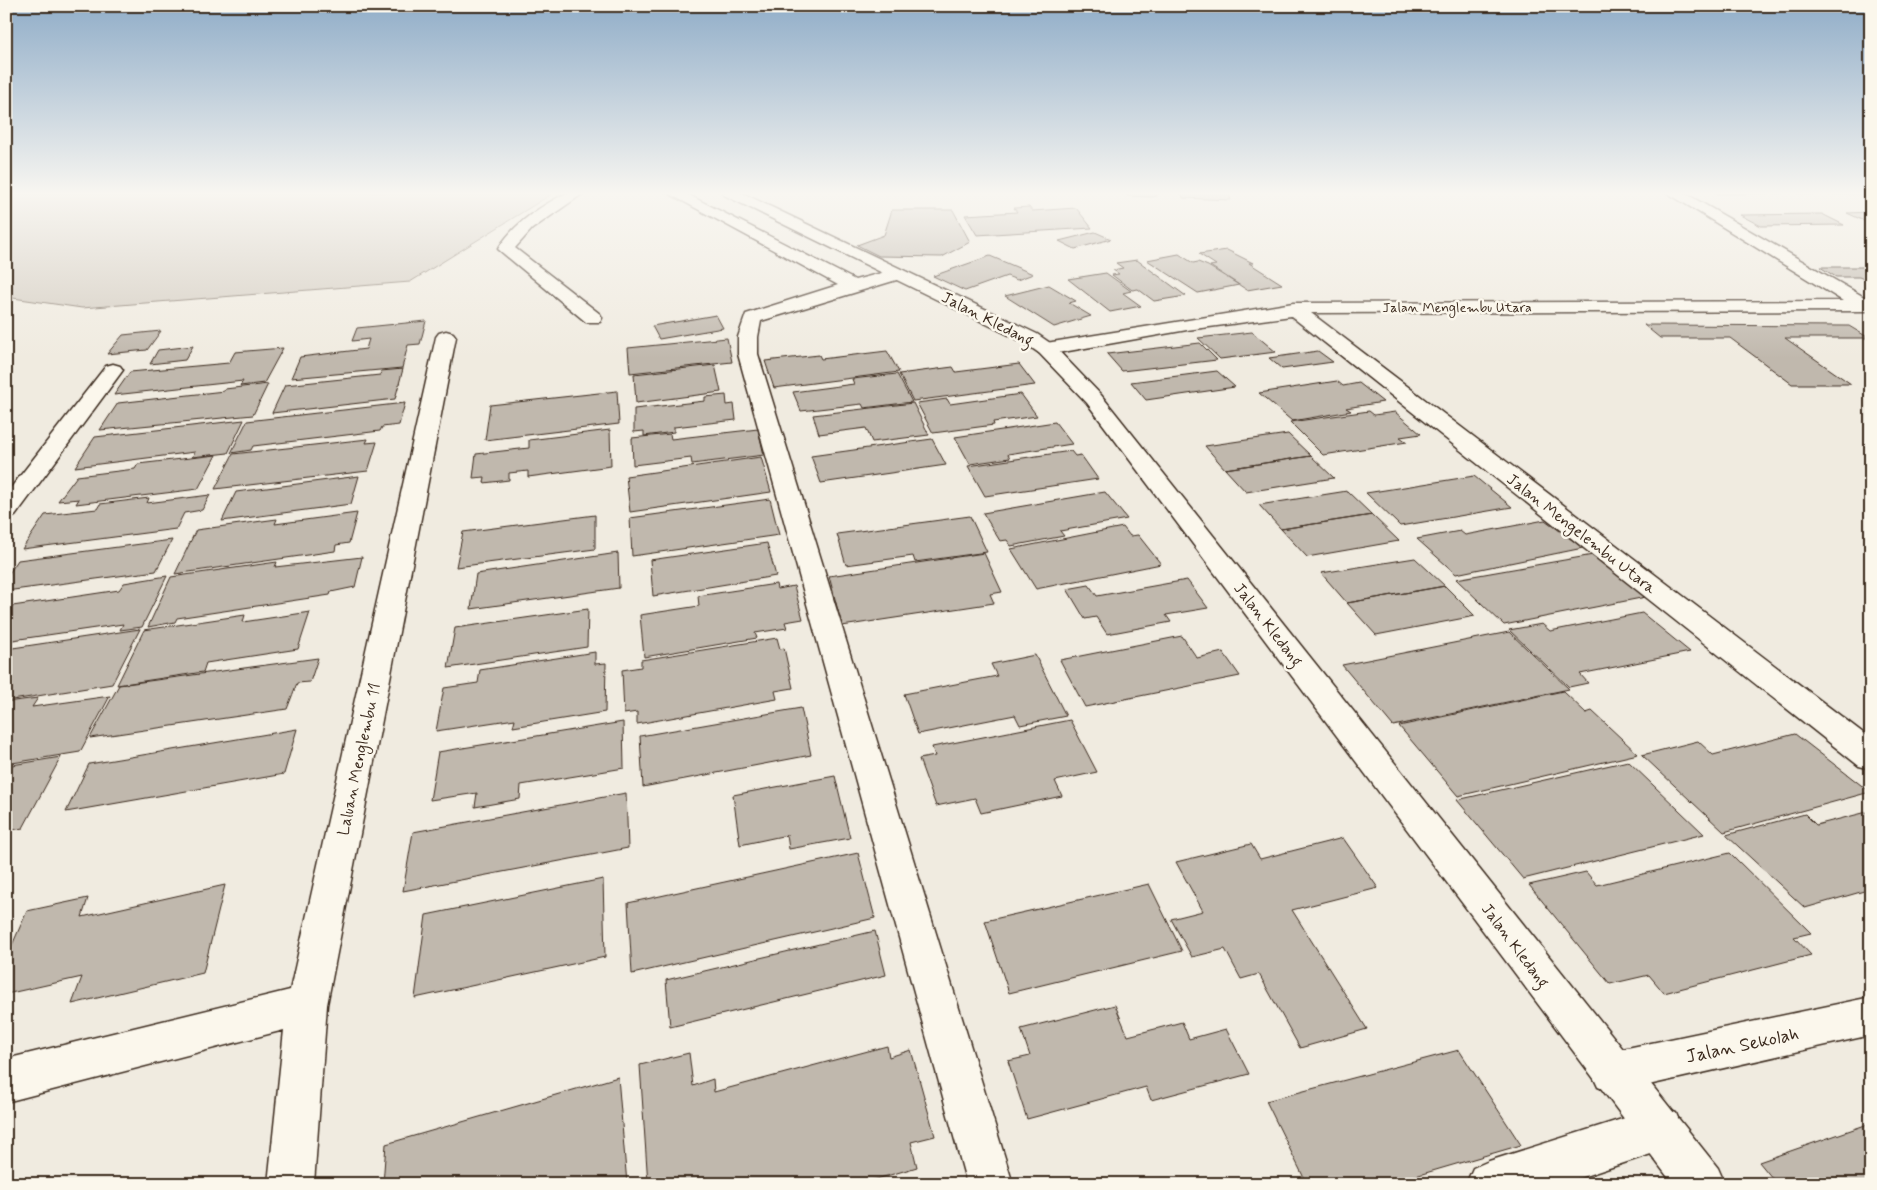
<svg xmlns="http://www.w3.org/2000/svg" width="1877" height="1190" viewBox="0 0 1877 1190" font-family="Mynerve,sans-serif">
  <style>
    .green { fill: #d5cec3; stroke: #887c70 }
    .building { fill: #c0b8ad; stroke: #3b2a1e }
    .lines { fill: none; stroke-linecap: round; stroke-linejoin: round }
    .minor-casing { stroke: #3b2a1e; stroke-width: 3 }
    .major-casing { stroke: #3b2a1e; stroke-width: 3 }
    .minor { fill: #fbf7ec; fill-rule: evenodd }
    .major { fill: #fbf7ec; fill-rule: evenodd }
    .labels { text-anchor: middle; stroke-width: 5; stroke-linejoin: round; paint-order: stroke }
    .far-street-label { font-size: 14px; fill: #3b2a1e; stroke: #fbf7ec }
    .street-label { font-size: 16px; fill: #3b2a1e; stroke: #fbf7ec }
    .near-street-label { font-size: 19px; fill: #3b2a1e; stroke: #fbf7ec }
  </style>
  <rect width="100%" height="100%" fill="#f0ebe0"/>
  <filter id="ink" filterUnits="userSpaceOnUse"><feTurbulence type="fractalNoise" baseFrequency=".02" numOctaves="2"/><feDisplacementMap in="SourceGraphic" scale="10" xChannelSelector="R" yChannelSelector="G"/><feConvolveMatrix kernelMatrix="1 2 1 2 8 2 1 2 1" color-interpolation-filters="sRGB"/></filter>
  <g filter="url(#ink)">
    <path class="green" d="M 6,192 L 555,192 L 410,282 L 82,308 L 6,297 Z"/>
    <path class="building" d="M 1127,192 L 1162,192 L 1157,192 L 1157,196 L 1152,197 L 1127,196 Z
      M 1182,192 L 1228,192 L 1231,200 L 1183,198 Z
      M 1714,192 L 1780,192 L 1784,193 L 1718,194 Z
      M 1796,192 L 1871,192 L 1871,194 L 1801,194 Z
      M 1029,207 L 1032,211 L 1076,208 L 1092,228 L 977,235 L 965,215 L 1017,212 L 1014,208 Z
      M 892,210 L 953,210 L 970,242 L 942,257 L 879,256 L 857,245 L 884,235 Z
      M 1871,212 L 1871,224 L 1847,213 Z
      M 1822,214 L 1844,225 L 1761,226 L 1740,215 Z
      M 1095,232 L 1111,239 L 1075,249 L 1059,241 Z
      M 1227,250 L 1253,263 L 1249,263 L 1282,284 L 1247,290 L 1210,266 L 1216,265 L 1199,254 Z
      M 1179,254 L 1193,263 L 1198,262 L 1208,266 L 1239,285 L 1198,293 L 1147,260 Z
      M 990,256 L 1033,274 L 1017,280 L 1007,276 L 965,291 L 933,276 Z
      M 1137,260 L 1186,296 L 1154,301 L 1138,289 L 1132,290 L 1112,275 L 1119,274 L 1113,270 L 1123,268 L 1116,263 Z
      M 1864,265 L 1871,265 L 1871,282 L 1859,277 L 1836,277 L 1820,267 L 1868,267 Z
      M 1106,273 L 1131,291 L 1123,293 L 1141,306 L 1110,312 L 1068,279 Z
      M 1049,285 L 1076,301 L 1069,303 L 1091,316 L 1054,327 L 1005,296 Z
      M 716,315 L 723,328 L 659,339 L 652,326 Z
      M 426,321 L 420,344 L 408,345 L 402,368 L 291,378 L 300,357 L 366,349 L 369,339 L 352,341 L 357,328 Z
      M 1644,325 L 1849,326 L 1869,338 L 1785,338 L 1851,384 L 1792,384 L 1730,338 L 1660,338 Z
      M 161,331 L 147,350 L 107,354 L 123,335 Z
      M 1252,332 L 1276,352 L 1220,359 L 1198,338 Z
      M 727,338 L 732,362 L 630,373 L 628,348 Z
      M 1200,343 L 1217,360 L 1122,371 L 1107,354 Z
      M 193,346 L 185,360 L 150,364 L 158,350 Z
      M 283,348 L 264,383 L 240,386 L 243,381 L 114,395 L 130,372 L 229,363 L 235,352 Z
      M 887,351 L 899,372 L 774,388 L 765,361 L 819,355 L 821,359 Z
      M 1318,351 L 1333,362 L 1282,369 L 1269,358 Z
      M 1019,364 L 1035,385 L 913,401 L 899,374 L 953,367 L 956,372 Z
      M 715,365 L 721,392 L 636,403 L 634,374 Z
      M 403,369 L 395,399 L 272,413 L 285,385 L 380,375 L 381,371 Z
      M 1217,371 L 1235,387 L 1146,400 L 1131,382 Z
      M 897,374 L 912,402 L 864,408 L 862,404 L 801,411 L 793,392 L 854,384 L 852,379 Z
      M 1337,381 L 1343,386 L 1359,383 L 1383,402 L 1346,408 L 1351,411 L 1292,421 L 1259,393 Z
      M 268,384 L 253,415 L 100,430 L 118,403 L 224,391 L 225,389 Z
      M 617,391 L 619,424 L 485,440 L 490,405 Z
      M 1021,394 L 1037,416 L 993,422 L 994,425 L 933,433 L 917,403 L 947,399 L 950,404 Z
      M 726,395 L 727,405 L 734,404 L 736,420 L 674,427 L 674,432 L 644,436 L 644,431 L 634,432 L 634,409 L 705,401 L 705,397 Z
      M 405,403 L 399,425 L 382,427 L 380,431 L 253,446 L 251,450 L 231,453 L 247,421 Z
      M 913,403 L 929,435 L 872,442 L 866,428 L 819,434 L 813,415 Z
      M 1369,411 L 1374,415 L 1395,412 L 1421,434 L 1400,437 L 1407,442 L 1323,455 L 1290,422 Z
      M 244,420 L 228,453 L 192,457 L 195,452 L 75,467 L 95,437 Z
      M 1055,422 L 1072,444 L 1008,454 L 1010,458 L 970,464 L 955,437 Z
      M 758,429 L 764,455 L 692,464 L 691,458 L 633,465 L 632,438 L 670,434 L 671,439 Z
      M 610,430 L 611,466 L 528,477 L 528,471 L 509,473 L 509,480 L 484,483 L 485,477 L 473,478 L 476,454 L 529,448 L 529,440 Z
      M 1288,434 L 1311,456 L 1225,469 L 1205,446 Z
      M 368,439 L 366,443 L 377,442 L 368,471 L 215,489 L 233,454 Z
      M 932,439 L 946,465 L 821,483 L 811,456 Z
      M 1071,451 L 1075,456 L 1081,455 L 1098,479 L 985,496 L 968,466 Z
      M 216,455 L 198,489 L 76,504 L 79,499 L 58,501 L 77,476 L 135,469 L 138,464 Z
      M 1311,456 L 1334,478 L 1246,492 L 1225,469 Z
      M 761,457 L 771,492 L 630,512 L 626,476 Z
      M 359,476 L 351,504 L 222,521 L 236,492 Z
      M 1474,476 L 1512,507 L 1400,526 L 1366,493 Z
      M 1347,491 L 1372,515 L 1281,529 L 1259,505 Z
      M 1105,492 L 1127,519 L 1060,531 L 1064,536 L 1011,546 L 1007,540 L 1000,541 L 983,513 Z
      M 210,495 L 202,510 L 184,513 L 176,529 L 22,549 L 45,515 L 97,509 L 100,504 L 149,498 L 147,503 Z
      M 770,499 L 779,535 L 632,556 L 630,518 Z
      M 357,513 L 349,543 L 336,545 L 335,551 L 175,574 L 196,530 L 277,519 L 275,524 Z
      M 595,515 L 595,549 L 456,567 L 463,532 Z
      M 1372,515 L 1399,541 L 1307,557 L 1281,529 Z
      M 970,516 L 987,552 L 915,562 L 913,556 L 846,565 L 837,534 Z
      M 1545,520 L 1583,548 L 1456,574 L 1417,539 L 1460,531 L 1465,535 Z
      M 1123,527 L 1130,536 L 1138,535 L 1161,564 L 1036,589 L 1011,549 Z
      M 172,540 L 156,571 L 6,591 L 6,578 L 18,560 Z
      M 767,543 L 776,576 L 653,596 L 650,560 Z
      M 618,553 L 619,588 L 471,609 L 476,574 Z
      M 984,553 L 1002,592 L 990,594 L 994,603 L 842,626 L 829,576 Z
      M 1593,555 L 1646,597 L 1504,625 L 1456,579 Z
      M 362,557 L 355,587 L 331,592 L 330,595 L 177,618 L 175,622 L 148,627 L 171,577 L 277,562 L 275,567 Z
      M 1415,558 L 1445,586 L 1347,603 L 1321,573 Z
      M 167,576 L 142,627 L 120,630 L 123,624 L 6,641 L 6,607 L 119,590 L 124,583 Z
      M 1187,580 L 1208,608 L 1166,615 L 1171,622 L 1107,634 L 1096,617 L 1085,619 L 1067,589 L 1089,585 L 1097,596 Z
      M 776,584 L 777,589 L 794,586 L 803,619 L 785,622 L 787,628 L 755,633 L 757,638 L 644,657 L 640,615 L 699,606 L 698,596 Z
      M 1445,586 L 1475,616 L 1376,635 L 1347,603 Z
      M 588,609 L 587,647 L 448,668 L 455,628 Z
      M 310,612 L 298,649 L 206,663 L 203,672 L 117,685 L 144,630 L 245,615 L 243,622 Z
      M 1642,613 L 1690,652 L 1580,674 L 1588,683 L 1569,687 L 1509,630 L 1542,624 L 1550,631 Z
      M 140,629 L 112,684 L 6,701 L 6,649 Z
      M 1509,632 L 1569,689 L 1393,726 L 1342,665 Z
      M 1182,636 L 1197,658 L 1223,652 L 1240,676 L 1085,707 L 1060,660 Z
      M 777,638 L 780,649 L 784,648 L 793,688 L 775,691 L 777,699 L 637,724 L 637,712 L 624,714 L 622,670 L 641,667 L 641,660 Z
      M 595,652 L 595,664 L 606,663 L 605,712 L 513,727 L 515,719 L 436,731 L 444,688 L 478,683 L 480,670 Z
      M 1035,655 L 1066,716 L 1020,725 L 1015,715 L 918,734 L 904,694 L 997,676 L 991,664 Z
      M 318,658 L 310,682 L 297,683 L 287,709 L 90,738 L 119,685 Z
      M 1563,691 L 1586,713 L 1592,711 L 1638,754 L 1458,796 L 1399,726 Z
      M 110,696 L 80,752 L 6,764 L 6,702 L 38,698 L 32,707 Z
      M 801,708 L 811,755 L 643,787 L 640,736 Z
      M 1070,720 L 1097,772 L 1055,781 L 1062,796 L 981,813 L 975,798 L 936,806 L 919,759 L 935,756 L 932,747 Z
      M 623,722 L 624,768 L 521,785 L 520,799 L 475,807 L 477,793 L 430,800 L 438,752 Z
      M 297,729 L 284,774 L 66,812 L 89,764 Z
      M 1795,734 L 1870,792 L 1724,832 L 1642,755 L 1698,741 L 1713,755 Z
      M 61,757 L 23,828 L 6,831 L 6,766 Z
      M 1628,761 L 1704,834 L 1523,879 L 1457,800 Z
      M 835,776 L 850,838 L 789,849 L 787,835 L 740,845 L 733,795 Z
      M 626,793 L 628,848 L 403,891 L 413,832 Z
      M 1871,811 L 1871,889 L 1805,908 L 1726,835 L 1805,814 L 1816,825 Z
      M 1343,838 L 1378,888 L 1292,910 L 1367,1029 L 1300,1048 L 1259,974 L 1241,979 L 1225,949 L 1192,957 L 1171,919 L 1203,911 L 1176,862 L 1251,844 L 1260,859 Z
      M 858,853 L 875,918 L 632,974 L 628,903 Z
      M 1730,853 L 1811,933 L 1794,937 L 1811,955 L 1664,993 L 1649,975 L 1610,984 L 1529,885 L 1586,872 L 1597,885 Z
      M 603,879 L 605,957 L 415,998 L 426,915 Z
      M 1149,884 L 1182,951 L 1009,993 L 985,921 Z
      M 225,885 L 203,973 L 72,1004 L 82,977 L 6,994 L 6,959 L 27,911 L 88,898 L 82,917 Z
      M 875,931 L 886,975 L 670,1027 L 666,980 Z
      M 1115,1005 L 1128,1036 L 1182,1022 L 1189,1039 L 1226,1029 L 1249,1074 L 1151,1100 L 1146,1087 L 1027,1119 L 1008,1061 L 1030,1056 L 1021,1029 Z
      M 887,1046 L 889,1057 L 911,1050 L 935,1136 L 911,1142 L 917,1167 L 860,1184 L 648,1184 L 640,1065 L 689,1053 L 693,1086 L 713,1079 L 714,1092 Z
      M 1459,1050 L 1521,1145 L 1388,1184 L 1307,1184 L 1266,1101 Z
      M 618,1077 L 627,1184 L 383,1184 L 386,1144 Z
      M 1871,1123 L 1871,1184 L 1777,1184 L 1759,1162 Z"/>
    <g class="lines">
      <defs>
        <path id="minor" d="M 568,192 L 585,192 L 532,229 L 515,248 L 600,314 L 602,318 L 600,322 L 586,322 L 498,249 C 514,223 541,206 568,192 Z
          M 666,192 L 683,192 L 855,280 L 897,269 L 903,270 L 906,274 L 903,278 L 761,321 L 758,337 L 758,354 L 1013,1184 L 967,1184 L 738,354 L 738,337 L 746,314 L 838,285 Z
          M 1666,192 L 1683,192 L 1871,301 L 1871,311 L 1311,313 L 1871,739 L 1871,769 L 1859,766 L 1291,316 L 1187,330 L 1046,355 L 1039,353 L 1036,349 L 1039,345 L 1046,343 L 1293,303 L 1843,301 Z
          M 446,331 L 453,333 L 456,337 L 327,1005 L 314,1184 L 268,1184 L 284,1030 L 6,1102 L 6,1059 L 290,990 L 436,337 L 439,333 Z
          M 113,364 L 120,366 L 123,370 L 15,516 L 6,518 L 6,494 L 106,366 Z
          M 1871,997 L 1871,1035 L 1613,1093 L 1598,1087 L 1591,1072 L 1598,1057 L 1613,1051 Z
          M 1660,1107 L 1676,1113 L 1682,1129 L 1676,1145 L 1660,1151 L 1561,1184 L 1466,1184 L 1473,1168 L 1489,1161 Z"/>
        <path id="major" d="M 722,192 L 740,192 L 1037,334 L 1053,345 L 1101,395 L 1718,1168 L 1725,1184 L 1673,1184 L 1087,403 L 1039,353 L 1023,342 L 724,195 Z"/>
      </defs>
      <use href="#minor" class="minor-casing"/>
      <use href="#major" class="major-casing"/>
      <use href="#minor" class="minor"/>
      <use href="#major" class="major"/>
    </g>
  </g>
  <linearGradient id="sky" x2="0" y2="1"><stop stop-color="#90adc8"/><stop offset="0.54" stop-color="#f8f6f1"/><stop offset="1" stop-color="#f8f6f1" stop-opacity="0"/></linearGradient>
  <rect width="1877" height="358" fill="url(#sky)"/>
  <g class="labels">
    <g class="far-street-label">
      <text x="1457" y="312">Jalan Menglembu Utara</text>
    </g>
    <g class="street-label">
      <text transform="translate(988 318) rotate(27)" y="6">Jalan Kledang</text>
      <text transform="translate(1582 533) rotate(38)" y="6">Jalan Mengelembu Utara</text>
      <text transform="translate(1269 624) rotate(52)" y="6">Jalan Kledang</text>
      <text transform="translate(358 759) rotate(-78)" y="6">Laluan Menglembu 11</text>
      <text transform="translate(1516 945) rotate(53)" y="6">Jalan Kledang</text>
    </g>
    <g class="near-street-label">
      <text transform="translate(1742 1044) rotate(-12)" y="7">Jalan Sekolah</text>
    </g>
  </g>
  <rect width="1877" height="1190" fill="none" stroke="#fbf7ec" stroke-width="25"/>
  <rect x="12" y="12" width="1852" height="1165" fill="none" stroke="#3b2a1e" stroke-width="2" filter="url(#ink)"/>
</svg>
